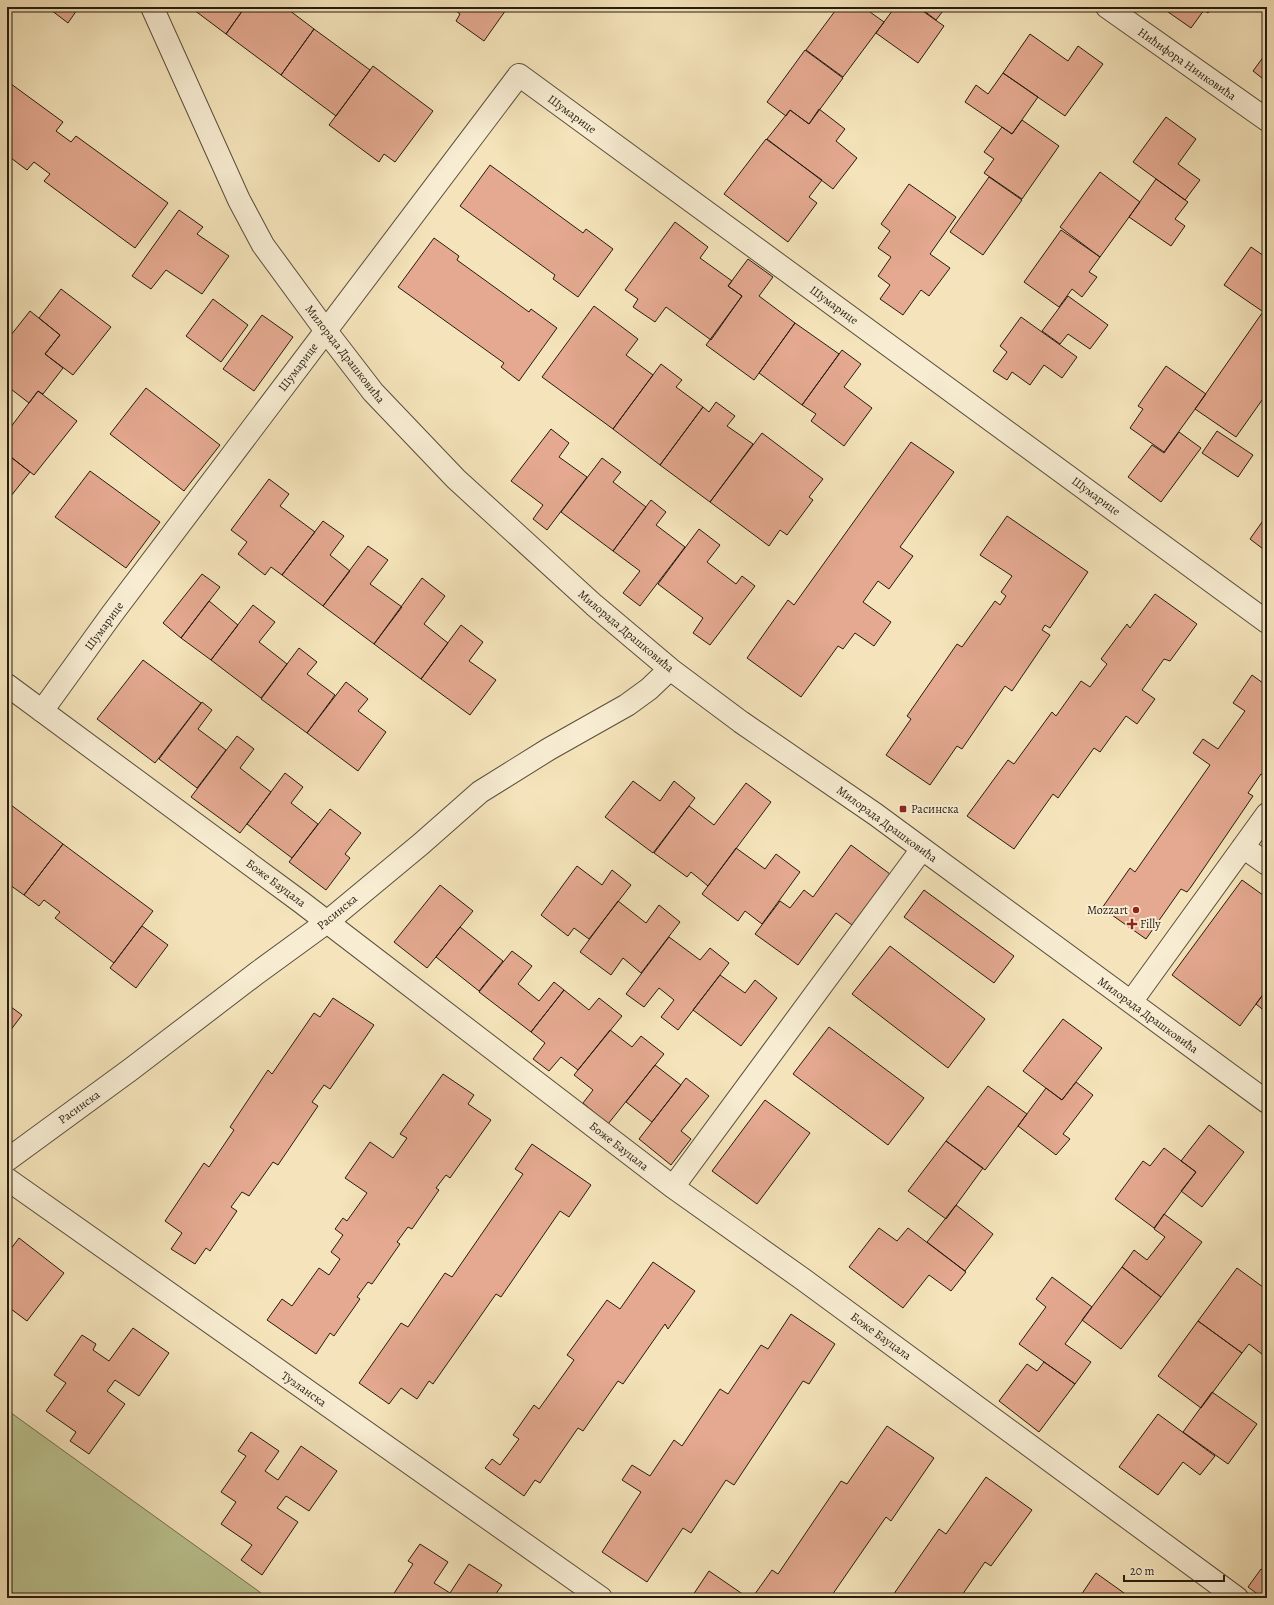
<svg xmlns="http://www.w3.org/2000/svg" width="1274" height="1605" viewBox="0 0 1274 1605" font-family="Alegreya,serif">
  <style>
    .green { fill: #bbc491; stroke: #707050 }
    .building { fill: #e4a990; stroke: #261c10 }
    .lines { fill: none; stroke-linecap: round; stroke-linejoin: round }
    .minor-casing { stroke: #5a4e3b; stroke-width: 24 }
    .minor { stroke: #f8edd3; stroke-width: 22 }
    .poi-dot { fill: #8f2418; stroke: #f8edd3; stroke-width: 1.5 }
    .labels { text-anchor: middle; stroke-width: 4; stroke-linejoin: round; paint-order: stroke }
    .street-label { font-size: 12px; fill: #261c10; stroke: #f8edd3 }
    .poi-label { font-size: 12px; fill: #261c10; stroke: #f8edd3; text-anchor: start }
  </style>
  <rect width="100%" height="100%" fill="#f5e4bb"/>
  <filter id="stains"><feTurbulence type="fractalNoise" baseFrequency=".005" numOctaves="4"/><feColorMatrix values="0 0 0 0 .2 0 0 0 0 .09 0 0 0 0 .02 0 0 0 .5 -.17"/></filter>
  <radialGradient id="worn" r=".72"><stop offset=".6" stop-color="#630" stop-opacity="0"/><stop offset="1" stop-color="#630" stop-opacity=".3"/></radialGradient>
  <path class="green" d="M 7,1410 L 268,1598 L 7,1598 Z"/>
  <path class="building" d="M 47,7 L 79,7 L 68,23 Z
    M 190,7 L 245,7 L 226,34 Z
    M 245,7 L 285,7 L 314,29 L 281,75 L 226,34 Z
    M 451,7 L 508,7 L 484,41 L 456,21 L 460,14 Z
    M 838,7 L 863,7 L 884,22 L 843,77 L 806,50 Z
    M 895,7 L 917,7 L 944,26 L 918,63 L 876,33 Z
    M 919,7 L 946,7 L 936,20 Z
    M 1161,7 L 1212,7 L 1208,13 L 1204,10 L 1191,28 Z
    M 314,29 L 370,70 L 336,116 L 281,75 Z
    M 1030,34 L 1068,61 L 1078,46 L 1103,64 L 1065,116 L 1003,73 Z
    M 805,50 L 843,78 L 809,124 L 790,110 L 786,116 L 767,102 Z
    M 1267,52 L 1267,82 L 1253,71 Z
    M 373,66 L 433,111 L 395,162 L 384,154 L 379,162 L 329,125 Z
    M 1003,73 L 1038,97 L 1012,134 L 965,102 L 976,85 L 988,94 Z
    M 7,81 L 63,122 L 56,131 L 71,142 L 76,136 L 168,203 L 135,248 L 44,181 L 50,174 L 34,162 L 27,170 L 7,155 Z
    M 819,109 L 845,129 L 836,141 L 857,158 L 833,189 L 767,139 L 790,110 L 809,124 Z
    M 1166,117 L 1196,139 L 1178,164 L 1200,180 L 1185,200 L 1133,162 Z
    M 1022,120 L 1059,146 L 1022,199 L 984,173 L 994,159 L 984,152 L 1002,127 L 1012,134 Z
    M 766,139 L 822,180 L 809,197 L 817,203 L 788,242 L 724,194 Z
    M 490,165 L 583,233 L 586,229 L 613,249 L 578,297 L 553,279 L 555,275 L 460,206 Z
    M 1100,172 L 1140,202 L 1100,257 L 1060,227 Z
    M 989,177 L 1022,200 L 983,255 L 950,232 Z
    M 1156,179 L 1188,202 L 1175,219 L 1185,226 L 1171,246 L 1129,217 Z
    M 909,184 L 956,217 L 930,254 L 950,268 L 929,296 L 921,290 L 903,315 L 880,299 L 890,285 L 878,276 L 891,257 L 878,248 L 890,231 L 881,224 Z
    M 179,210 L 203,227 L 197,234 L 229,256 L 202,294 L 166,270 L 151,289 L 132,276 Z
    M 675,222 L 708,247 L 700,258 L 732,281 L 728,286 L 742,296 L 711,340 L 666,307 L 655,322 L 633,307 L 638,299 L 625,290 Z
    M 1061,230 L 1100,257 L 1089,272 L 1097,277 L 1082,297 L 1072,289 L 1059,307 L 1024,282 Z
    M 434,238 L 459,256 L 457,260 L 529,312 L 531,309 L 557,328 L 519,381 L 501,367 L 504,363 L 398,287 Z
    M 1251,247 L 1267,258 L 1267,304 L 1262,311 L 1224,285 Z
    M 748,259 L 773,277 L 759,296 L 795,323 L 754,380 L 706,345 L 742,296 L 728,286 Z
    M 61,289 L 111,327 L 73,375 L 45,354 L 60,335 L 39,318 Z
    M 1068,296 L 1108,325 L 1090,349 L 1068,334 L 1060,344 L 1042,331 Z
    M 213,299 L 248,325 L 221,362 L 186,336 Z
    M 594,306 L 638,339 L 626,355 L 653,375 L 613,429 L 542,377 Z
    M 1267,306 L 1267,393 L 1236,437 L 1195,409 Z
    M 30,311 L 60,335 L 45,354 L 63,368 L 43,394 L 38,391 L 29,403 L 7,386 L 7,340 Z
    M 262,315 L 293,337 L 254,391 L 223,369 Z
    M 1021,317 L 1077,357 L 1062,378 L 1044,365 L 1030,385 L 1012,372 L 1007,380 L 993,371 L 1007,352 L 1000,346 Z
    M 795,323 L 839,354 L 802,405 L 759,373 Z
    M 842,350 L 861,364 L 844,387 L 872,408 L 844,446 L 811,421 L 816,414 L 802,405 Z
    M 661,364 L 682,380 L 676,387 L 703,407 L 660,465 L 613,429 Z
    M 1166,366 L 1206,394 L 1164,452 L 1130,428 L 1143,409 L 1138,406 Z
    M 146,388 L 220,445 L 184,491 L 110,434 Z
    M 38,391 L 77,421 L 34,475 L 7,454 L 7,432 Z
    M 716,402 L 735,416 L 727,426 L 753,444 L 710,502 L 660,465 L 703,407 L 709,412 Z
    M 551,429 L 569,443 L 559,457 L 587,477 L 547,530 L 533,519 L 543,505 L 511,481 Z
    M 1217,431 L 1253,455 L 1238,477 L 1202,453 Z
    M 1179,432 L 1201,448 L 1161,502 L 1128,477 L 1152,445 L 1164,453 Z
    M 762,433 L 823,479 L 809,497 L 813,500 L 787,535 L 780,530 L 769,546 L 710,502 Z
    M 911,442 L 954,472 L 900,547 L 913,556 L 889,589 L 878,581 L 863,602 L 891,622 L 874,646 L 855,633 L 843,649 L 838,646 L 801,697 L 747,658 L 788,600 L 794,605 Z
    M 7,454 L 30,472 L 7,501 Z
    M 602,458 L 621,472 L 613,482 L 646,507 L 613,551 L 561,512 Z
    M 90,471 L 160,522 L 126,568 L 55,517 Z
    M 269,479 L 289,494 L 280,506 L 315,532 L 282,575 L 271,567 L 265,575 L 238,554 L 247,542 L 231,530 Z
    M 651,500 L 666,512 L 656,525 L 685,547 L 640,606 L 623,593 L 640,571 L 613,551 Z
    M 1267,515 L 1267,552 L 1250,539 Z
    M 1007,516 L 1088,572 L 1050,628 L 1045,625 L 1042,630 L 1050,635 L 1012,691 L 1005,686 L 962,749 L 957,746 L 930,785 L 886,755 L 911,719 L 907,716 L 957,644 L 962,647 L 995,601 L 1000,605 L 1006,596 L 1001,592 L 1012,576 L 980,555 Z
    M 323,521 L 344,536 L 330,555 L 350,571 L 323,606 L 282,575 Z
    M 699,529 L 720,545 L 707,562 L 736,584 L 742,576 L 755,586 L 710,645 L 693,633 L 703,618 L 658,584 Z
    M 368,546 L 388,560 L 370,584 L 402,607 L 374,644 L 323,606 Z
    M 202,574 L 220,587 L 181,638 L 163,623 Z
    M 422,578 L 445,596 L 424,624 L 448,643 L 421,679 L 374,644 Z
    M 1155,594 L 1197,624 L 1170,661 L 1164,659 L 1142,690 L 1155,699 L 1137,724 L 1126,716 L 1100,752 L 1094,748 L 1058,798 L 1053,794 L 1014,849 L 967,816 L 1008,760 L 1014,764 L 1052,712 L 1056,716 L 1081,681 L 1090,687 L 1107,664 L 1101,659 L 1127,624 L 1130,628 Z
    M 209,601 L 238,625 L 211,660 L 181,638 Z
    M 253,605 L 275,622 L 259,642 L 287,664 L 261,698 L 211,660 Z
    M 461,625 L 483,642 L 469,661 L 496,680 L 470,715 L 421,679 Z
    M 299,648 L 317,662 L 307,674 L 335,695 L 307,733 L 261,699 Z
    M 143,660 L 201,703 L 155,763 L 97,719 Z
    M 1252,675 L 1267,686 L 1267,778 L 1261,774 L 1248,793 L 1253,796 L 1191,887 L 1187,892 L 1181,889 L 1146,939 L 1102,908 L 1130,868 L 1135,872 L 1210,765 L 1193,753 L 1203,739 L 1218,749 L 1245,711 L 1233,703 Z
    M 346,682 L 368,699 L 358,711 L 386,732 L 358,771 L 307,733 Z
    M 202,702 L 212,710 L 198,729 L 226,750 L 197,788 L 159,759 Z
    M 237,736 L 254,749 L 240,768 L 271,792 L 240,833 L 191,797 Z
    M 285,773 L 303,787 L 291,803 L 318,824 L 292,858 L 247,824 Z
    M 633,781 L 660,801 L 674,781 L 695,798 L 653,853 L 605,817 Z
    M 746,783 L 771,802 L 708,886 L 691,872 L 687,877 L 654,853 L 689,806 L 714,825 Z
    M 7,802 L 63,844 L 24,895 L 7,883 L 7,878 L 9,875 L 7,873 Z
    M 330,809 L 361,833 L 345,854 L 350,858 L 326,890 L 289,862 Z
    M 63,844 L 153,911 L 114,963 L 55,918 L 60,912 L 44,900 L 39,906 L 24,895 Z
    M 851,845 L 890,874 L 852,925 L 836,913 L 798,965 L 755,934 L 780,901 L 790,908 L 804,890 L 813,897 Z
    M 736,848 L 765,869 L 776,854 L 800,872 L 762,924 L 745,911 L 738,921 L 702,894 Z
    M 577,866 L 602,885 L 612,870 L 631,885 L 589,939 L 574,928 L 568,936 L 541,915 Z
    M 1242,880 L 1267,898 L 1267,989 L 1240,1026 L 1172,975 Z
    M 440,885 L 473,911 L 427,968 L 394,942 Z
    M 924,890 L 1014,956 L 994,983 L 904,917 Z
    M 618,901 L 646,923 L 659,905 L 680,922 L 641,973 L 623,958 L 611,975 L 580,952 Z
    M 142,926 L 168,945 L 136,988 L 110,968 Z
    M 460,927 L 503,961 L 479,991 L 436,957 Z
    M 669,937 L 700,960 L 710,948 L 729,963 L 678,1030 L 661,1017 L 674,1000 L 659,988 L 644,1007 L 626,994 Z
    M 890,946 L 985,1019 L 948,1068 L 852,994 Z
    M 512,951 L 532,966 L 518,984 L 539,1001 L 554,982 L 564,990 L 531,1032 L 479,992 Z
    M 720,975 L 745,993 L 755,980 L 777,998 L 741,1046 L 693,1010 Z
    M 1267,989 L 1267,1013 L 1256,1004 Z
    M 564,990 L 589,1010 L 599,998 L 622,1016 L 578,1070 L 561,1057 L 549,1071 L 533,1059 L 545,1043 L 531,1032 Z
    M 333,998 L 374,1025 L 330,1089 L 324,1085 L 312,1102 L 318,1106 L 278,1165 L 273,1162 L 249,1196 L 242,1192 L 231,1207 L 237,1211 L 210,1251 L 206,1248 L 195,1264 L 171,1249 L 182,1233 L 165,1221 L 204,1163 L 209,1167 L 234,1130 L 230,1127 L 268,1070 L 272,1074 L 314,1013 L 320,1017 Z
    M 7,1004 L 22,1015 L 7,1035 Z
    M 1063,1019 L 1102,1048 L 1062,1100 L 1023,1071 Z
    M 829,1027 L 924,1098 L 888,1145 L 793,1074 Z
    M 610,1030 L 632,1047 L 641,1036 L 664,1054 L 608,1124 L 583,1103 L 593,1090 L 574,1075 Z
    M 655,1065 L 681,1085 L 652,1122 L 626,1102 Z
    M 443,1074 L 474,1095 L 468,1104 L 491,1120 L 450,1178 L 446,1175 L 436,1188 L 439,1190 L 412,1229 L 408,1227 L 397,1242 L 400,1244 L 372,1284 L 368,1282 L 357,1297 L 360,1299 L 334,1336 L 330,1333 L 316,1354 L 267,1320 L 282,1299 L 292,1306 L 319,1268 L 329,1275 L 340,1259 L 331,1252 L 343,1235 L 335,1229 L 343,1218 L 347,1221 L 367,1193 L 345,1178 L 370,1142 L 393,1158 L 407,1138 L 400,1134 Z
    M 686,1078 L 709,1096 L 681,1131 L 691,1139 L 671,1165 L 639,1139 Z
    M 1076,1082 L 1093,1095 L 1063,1134 L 1070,1139 L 1056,1155 L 1018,1126 L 1046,1088 L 1062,1100 Z
    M 988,1086 L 1027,1114 L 985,1170 L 946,1141 Z
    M 765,1100 L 810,1133 L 757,1204 L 712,1171 Z
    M 1209,1125 L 1244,1152 L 1202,1207 L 1181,1191 L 1196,1172 L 1181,1161 Z
    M 946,1141 L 983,1168 L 946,1219 L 908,1191 Z
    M 532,1144 L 591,1185 L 569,1217 L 560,1211 L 501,1297 L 496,1294 L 433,1384 L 429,1381 L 417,1399 L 401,1388 L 389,1404 L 359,1383 L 401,1323 L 408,1327 L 445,1273 L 452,1277 L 523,1174 L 515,1169 Z
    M 1164,1148 L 1196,1172 L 1154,1228 L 1115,1199 L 1143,1161 L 1150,1166 Z
    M 956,1205 L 993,1234 L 965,1271 L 927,1242 Z
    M 1164,1214 L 1202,1242 L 1161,1297 L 1122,1267 L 1134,1250 L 1147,1260 L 1165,1237 L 1154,1229 Z
    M 879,1228 L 897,1241 L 908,1228 L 966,1272 L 951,1291 L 929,1275 L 903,1308 L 849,1267 Z
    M 19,1238 L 64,1273 L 27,1321 L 7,1306 L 7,1254 Z
    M 653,1262 L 695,1291 L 668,1329 L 665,1324 L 623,1384 L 618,1381 L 583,1431 L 578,1428 L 540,1483 L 535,1480 L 524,1496 L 485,1468 L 492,1459 L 500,1465 L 519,1439 L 513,1435 L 534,1405 L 539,1409 L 574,1360 L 567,1355 L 607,1300 L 620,1309 Z
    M 1122,1267 L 1161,1297 L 1121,1349 L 1082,1320 Z
    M 1237,1268 L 1267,1290 L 1267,1358 L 1249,1344 L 1242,1353 L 1198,1321 Z
    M 1052,1277 L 1092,1307 L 1065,1344 L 1091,1362 L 1075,1384 L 1019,1344 L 1046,1307 L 1036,1299 Z
    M 791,1314 L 835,1344 L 809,1384 L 803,1381 L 734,1485 L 726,1480 L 691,1533 L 683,1528 L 647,1582 L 602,1552 L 641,1492 L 622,1480 L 632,1465 L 650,1476 L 674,1440 L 682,1446 L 720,1389 L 728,1394 L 761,1345 L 768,1349 Z
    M 1198,1321 L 1242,1353 L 1201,1408 L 1158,1376 Z
    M 133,1328 L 169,1353 L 139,1396 L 115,1380 L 107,1391 L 125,1404 L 89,1454 L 70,1441 L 76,1432 L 46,1411 L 66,1383 L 54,1375 L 82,1335 L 96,1344 L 93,1350 L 109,1361 Z
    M 1044,1362 L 1075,1384 L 1039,1432 L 999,1401 L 1027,1364 L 1037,1371 Z
    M 1212,1392 L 1257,1424 L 1228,1464 L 1183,1432 Z
    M 1158,1414 L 1215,1456 L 1200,1475 L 1183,1462 L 1158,1495 L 1119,1467 Z
    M 887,1426 L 934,1458 L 891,1521 L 886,1517 L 830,1598 L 752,1598 L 772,1570 L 778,1574 L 841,1481 L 847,1484 Z
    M 251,1432 L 279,1451 L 265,1471 L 278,1480 L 301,1446 L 337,1471 L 309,1511 L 286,1496 L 277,1508 L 298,1522 L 262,1575 L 241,1560 L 252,1545 L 221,1524 L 236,1502 L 221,1492 L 246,1456 L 238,1451 Z
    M 986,1477 L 1032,1510 L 991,1566 L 985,1562 L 960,1598 L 891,1598 L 939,1529 L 946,1534 Z
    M 420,1544 L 448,1562 L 434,1583 L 450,1593 L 469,1564 L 502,1585 L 493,1598 L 391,1598 L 413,1564 L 408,1561 Z
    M 1261,1569 L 1267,1573 L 1267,1598 L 1263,1598 L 1248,1587 Z
    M 709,1571 L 744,1595 L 742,1598 L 691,1598 Z
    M 1096,1573 L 1131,1598 L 1079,1598 Z"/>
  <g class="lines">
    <defs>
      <path id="minor" d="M 152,7 L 239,200 L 263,245 L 326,331 L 373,392 L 456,479 L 594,605 L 670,669 L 741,722 L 875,814 L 1267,1102
        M 1107,7 L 1267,120
        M 7,685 L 301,902 L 673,1187 L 804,1280 L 1237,1598
        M 42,711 L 112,614 L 519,75 L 1267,622
        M 1243,847 L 1267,864
        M 1131,1002 L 1267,814
        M 7,1160 L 130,1070 L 257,973 L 327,922 L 421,844 L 480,792 L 549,749 L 627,705 L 649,689 L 670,669
        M 7,1179 L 601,1598
        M 673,1187 L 922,849"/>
    </defs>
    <use href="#minor" class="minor-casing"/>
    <use href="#minor" class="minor"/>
  </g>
  <g class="poi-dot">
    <rect x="899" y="805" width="8" height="8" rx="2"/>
    <circle cx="1136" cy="910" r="4"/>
    <path d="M1130 918h4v4h4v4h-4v4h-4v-4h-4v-4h4z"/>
  </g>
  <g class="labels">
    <g class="street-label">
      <text transform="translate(1187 64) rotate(35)" y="4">Нићифора Нинковића</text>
      <text transform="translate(572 114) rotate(36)" y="4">Шумарице</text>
      <text transform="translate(834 305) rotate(36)" y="4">Шумарице</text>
      <text transform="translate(345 354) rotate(52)" y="4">Милорада Драшковића</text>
      <text transform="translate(298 367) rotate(-53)" y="4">Шумарице</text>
      <text transform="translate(1096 496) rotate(36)" y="4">Шумарице</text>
      <text transform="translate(104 626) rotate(-54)" y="4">Шумарице</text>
      <text transform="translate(626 631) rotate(40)" y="4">Милорада Драшковића</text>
      <text transform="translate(887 824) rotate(36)" y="4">Милорада Драшковића</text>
      <text transform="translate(276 883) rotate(37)" y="4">Боже Бауцала</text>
      <text transform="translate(337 912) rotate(-39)" y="4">Расинска</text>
      <text transform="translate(1148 1015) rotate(36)" y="4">Милорада Драшковића</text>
      <text transform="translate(79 1107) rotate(-36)" y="4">Расинска</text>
      <text transform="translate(619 1146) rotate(38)" y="4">Боже Бауцала</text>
      <text transform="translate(881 1336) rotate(36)" y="4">Боже Бауцала</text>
      <text transform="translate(304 1389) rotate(35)" y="4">Тузланска</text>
    </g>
    <g class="poi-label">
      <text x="911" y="813">Расинска</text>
      <text x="1128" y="914" text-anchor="end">Mozzart</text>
      <text x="1140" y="928">Filly</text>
    </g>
  </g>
  <rect width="1274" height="1605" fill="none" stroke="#f5e4bb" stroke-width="24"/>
  <rect x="8" y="8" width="1258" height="1589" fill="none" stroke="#261c10" stroke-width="2"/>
  <rect x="12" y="12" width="1250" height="1581" fill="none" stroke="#261c10"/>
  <path d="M1124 1575v6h100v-6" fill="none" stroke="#261c10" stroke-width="2"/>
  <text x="1130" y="1575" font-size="12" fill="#261c10" stroke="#f8edd3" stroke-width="3" paint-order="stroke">20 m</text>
  <rect width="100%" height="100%" filter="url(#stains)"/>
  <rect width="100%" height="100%" fill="url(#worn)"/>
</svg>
